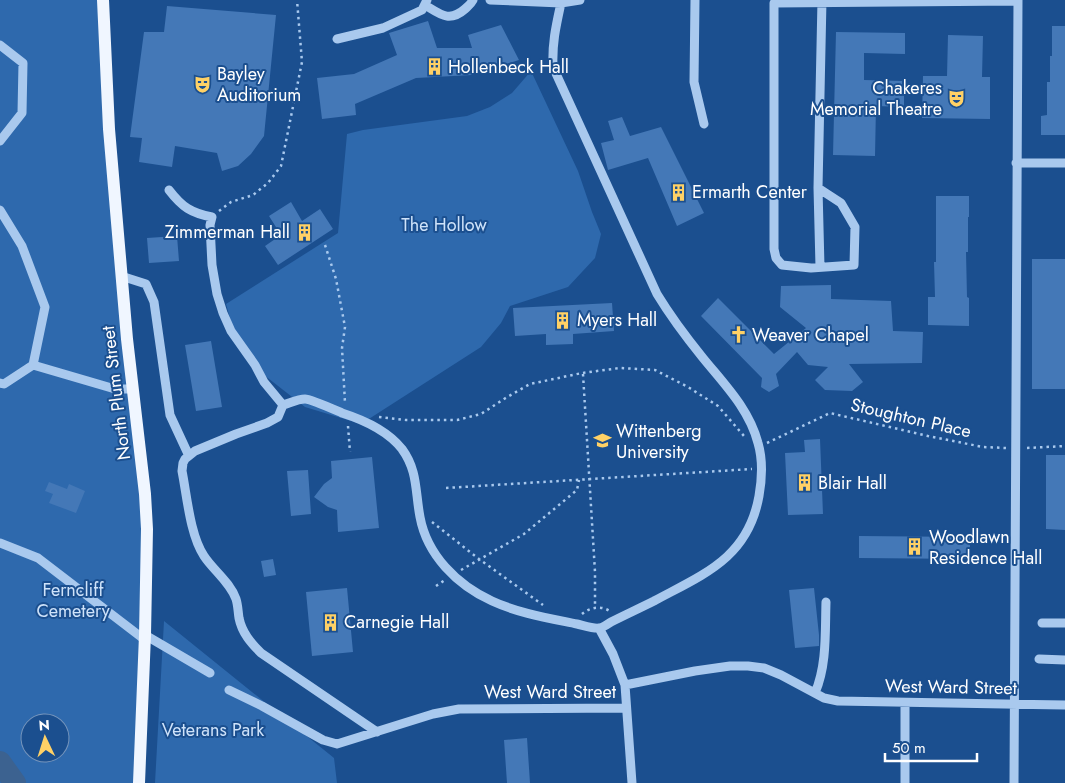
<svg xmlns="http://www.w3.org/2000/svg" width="1065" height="783" viewBox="0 0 1065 783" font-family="Jost,sans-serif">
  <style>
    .green { fill: #2e69ad; fill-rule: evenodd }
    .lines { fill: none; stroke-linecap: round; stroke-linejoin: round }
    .river { stroke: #3c6290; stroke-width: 22 }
    .building { fill: #4478b7 }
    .path { stroke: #a9c9ee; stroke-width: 2.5; stroke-dasharray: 2.5 4; stroke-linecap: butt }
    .minor { stroke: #a9c9ee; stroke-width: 9 }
    .major { stroke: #f0f6ff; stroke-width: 12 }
    .labels { text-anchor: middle; stroke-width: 4; stroke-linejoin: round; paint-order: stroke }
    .poi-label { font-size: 18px; fill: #fff; stroke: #1b4f8f; text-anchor: start }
    .park-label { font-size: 18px; fill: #cfe3fa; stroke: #1b4f8f }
    .street-label { font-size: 18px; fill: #fff; stroke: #1b4f8f }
  </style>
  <rect width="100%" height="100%" fill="#1b4f8f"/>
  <path class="green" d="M 0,0 L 103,0 L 145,494 L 138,783 L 0,783 ZM 30,723 L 60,723 L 60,753 L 30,753 Z
    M 531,71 L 578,171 L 592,212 L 601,234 L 595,258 L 568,287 L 510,306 L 501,323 L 481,347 L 361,424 L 305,407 L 264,375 L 235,336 L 226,304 L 338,233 L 347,134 L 363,130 L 467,116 L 490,107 L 512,93 Z
    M 164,621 L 334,758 L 337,783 L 155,783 Z"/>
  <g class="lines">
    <path class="river" d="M 0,762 L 15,783"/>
  </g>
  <path class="building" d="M 167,6 L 276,15 L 264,136 L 251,154 L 238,166 L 222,171 L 217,153 L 175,146 L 172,167 L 139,162 L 142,138 L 130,137 L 144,32 L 164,32 Z
    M 428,21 L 437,48 L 472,48 L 468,35 L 501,25 L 519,60 L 472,75 L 416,78 L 355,104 L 356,115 L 322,119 L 317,78 L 354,74 L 397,55 L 389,33 Z
    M 1052,26 L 1065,26 L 1065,135 L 1041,135 L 1041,116 L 1047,115 L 1047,82 L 1050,82 L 1050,56 L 1052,56 Z
    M 836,32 L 905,33 L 905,54 L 864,53 L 864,80 L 904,81 L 904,107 L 876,106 L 875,156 L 833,155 Z
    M 948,35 L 983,36 L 982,77 L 990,77 L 990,119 L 922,118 L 923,76 L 947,76 Z
    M 622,117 L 630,136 L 661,127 L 704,213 L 677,226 L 648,158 L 608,170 L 601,143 L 614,140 L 608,121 Z
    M 936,196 L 969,196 L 969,217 L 968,217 L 968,252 L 966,252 L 967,297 L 969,298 L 969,326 L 928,325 L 928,297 L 935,297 L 934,262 L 936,262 Z
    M 291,202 L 302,221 L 320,209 L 333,229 L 278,265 L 265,246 L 281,235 L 269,216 Z
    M 177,236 L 179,261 L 149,263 L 147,238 Z
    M 1032,259 L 1065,259 L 1065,389 L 1032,389 Z
    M 831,285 L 831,299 L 891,301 L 893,331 L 923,332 L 922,363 L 849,364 L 863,382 L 852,391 L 825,390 L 815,380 L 828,367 L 808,365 L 797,352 L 776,374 L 779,386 L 769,392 L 761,387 L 762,378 L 701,316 L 718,298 L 774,354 L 806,328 L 780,307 L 781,286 Z
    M 612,303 L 614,331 L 573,334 L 573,344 L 546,345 L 546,334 L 515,336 L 513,308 Z
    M 211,341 L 222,407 L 196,411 L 185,345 Z
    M 820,439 L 823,514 L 788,515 L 785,453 L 805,452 L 804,440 Z
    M 1046,455 L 1065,455 L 1065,530 L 1046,529 Z
    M 372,457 L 379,528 L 338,532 L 337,510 L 328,507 L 314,497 L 324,484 L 332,478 L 331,461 Z
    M 308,470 L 311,514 L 291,516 L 287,471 Z
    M 49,482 L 67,489 L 69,484 L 85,491 L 76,513 L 49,503 L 53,494 L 45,491 Z
    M 859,536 L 970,537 L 970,559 L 859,558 Z
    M 273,559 L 276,575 L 264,577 L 261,561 Z
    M 347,588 L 353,652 L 312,656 L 306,592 Z
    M 814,588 L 819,635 L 819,646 L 795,648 L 789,590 Z
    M 527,738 L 530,783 L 507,783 L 504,740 Z"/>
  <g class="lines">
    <path class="path" d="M 219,211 L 231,202 L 253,195 L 268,183 L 281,166 L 302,62 L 297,0
      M 325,245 L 336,279 L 345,327 L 342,348 L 345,403
      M 583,374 L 595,572 L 595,607
      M 379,417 L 406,420 L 457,420 L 481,414 L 504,399 L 530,384 L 582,373 L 620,368 L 655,370 L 688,387 L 718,406 L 744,436
      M 348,426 L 350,452
      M 767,443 L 830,413 L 928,436 L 983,447 L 1006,448
      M 1027,448 L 1065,446
      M 446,488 L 752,469
      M 432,522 L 479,559 L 543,605
      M 461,570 L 524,534 L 577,490 L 579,480
      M 436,586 L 445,580
      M 582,614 C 590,607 602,605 611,612"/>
    <path class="minor" d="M 490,0 L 561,3 L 580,0
      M 695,0 L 694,82 L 704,124
      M 425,5 C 440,14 449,23 465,9 C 468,6 471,4 473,0
      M 337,39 L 383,28 L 422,10 L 427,0
      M 0,45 L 23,63 L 22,113 L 0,141
      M 1016,163 L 1065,163
      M 818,188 L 822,0
      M 169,190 C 182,207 191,213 212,217 L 210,225 L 212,265 L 217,294 L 223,313 L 231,331 L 255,365 L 264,382 L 283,405 C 290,403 298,399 305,399 C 311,399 335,410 342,413 C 364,420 387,430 402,449 C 418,471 415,491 420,517 C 427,555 457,585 492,601 C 518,613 548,618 577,624 C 582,625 594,629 599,628 C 602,628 608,624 611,622 C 625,615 640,608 654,601 C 704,574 748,558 759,496 C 762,479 763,460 758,443 C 749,409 725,385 703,358 C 686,337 671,317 657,294 L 553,67 C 552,43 556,26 561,3
      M 0,210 L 22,246 L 45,307 L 33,365 L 4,384 L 0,383
      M 820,267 L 818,188 L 841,203 L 855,227 L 854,265 L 811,268 L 782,265 L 776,258 L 774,249 L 774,3 L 1018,1
      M 121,276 L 146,284 L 154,302 L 170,415 L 189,456
      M 33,365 L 115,389 L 133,389
      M 283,405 L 278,417 L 267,423 L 236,434 L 195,451 L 185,459 L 183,463 L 182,471 C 187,496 190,535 204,556 C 213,570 230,582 236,599 C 238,605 238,612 239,618 C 242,633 251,643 261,653 L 377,732
      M 0,543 L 38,558 L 145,640
      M 1042,623 L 1065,623
      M 599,628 L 613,654 L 625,685
      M 145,635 L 210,673
      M 1039,659 L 1065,660
      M 229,690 L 262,706 L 323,740 L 337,744 L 433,714 L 459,709 L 626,708
      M 815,693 C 827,665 825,633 826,602
      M 905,703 L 905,783
      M 632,783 L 625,685 L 695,671 L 730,666 L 748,666 L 764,668 L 781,675 L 824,698 L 838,701 L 1065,705
      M 1014,783 L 1018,0"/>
    <path class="major" d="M 103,0 L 109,129 L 127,339 L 145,494 L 147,529 L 145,635 L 139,783"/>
  </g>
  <defs>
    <symbol id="building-bare" viewBox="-9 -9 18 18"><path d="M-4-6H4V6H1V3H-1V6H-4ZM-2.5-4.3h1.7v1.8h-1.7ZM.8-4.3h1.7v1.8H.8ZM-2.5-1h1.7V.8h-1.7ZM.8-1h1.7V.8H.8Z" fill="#ffd166" stroke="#1b4f8f" stroke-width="2.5" paint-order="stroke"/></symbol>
    <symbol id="theatre-bare" viewBox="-9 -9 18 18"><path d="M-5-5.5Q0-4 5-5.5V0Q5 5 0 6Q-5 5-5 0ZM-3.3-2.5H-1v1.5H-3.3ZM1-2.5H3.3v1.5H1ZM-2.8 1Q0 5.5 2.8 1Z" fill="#ffd166" stroke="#1b4f8f" stroke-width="2.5" paint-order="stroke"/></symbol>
    <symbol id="church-bare" viewBox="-9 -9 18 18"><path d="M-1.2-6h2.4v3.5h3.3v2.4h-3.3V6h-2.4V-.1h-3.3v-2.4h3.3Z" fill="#ffd166" stroke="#1b4f8f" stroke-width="2.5" paint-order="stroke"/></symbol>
    <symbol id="university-bare" viewBox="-9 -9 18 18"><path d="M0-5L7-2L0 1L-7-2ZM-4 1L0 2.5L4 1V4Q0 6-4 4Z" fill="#ffd166" stroke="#1b4f8f" stroke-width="2.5" paint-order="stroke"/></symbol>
  </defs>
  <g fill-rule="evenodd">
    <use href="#building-bare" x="422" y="54" width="25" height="25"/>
    <use href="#theatre-bare" x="190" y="72" width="25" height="25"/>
    <use href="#theatre-bare" x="944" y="86" width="25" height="25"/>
    <use href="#building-bare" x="666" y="180" width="25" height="25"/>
    <use href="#building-bare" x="292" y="220" width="25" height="25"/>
    <use href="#building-bare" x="550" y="308" width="25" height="25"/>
    <use href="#church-bare" x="726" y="322" width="25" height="25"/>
    <use href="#university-bare" x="590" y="428" width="25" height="25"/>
    <use href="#building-bare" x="792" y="470" width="25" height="25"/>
    <use href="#building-bare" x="902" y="534" width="25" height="25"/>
    <use href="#building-bare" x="318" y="610" width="25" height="25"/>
  </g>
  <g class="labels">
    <g class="poi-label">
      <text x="448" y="73">Hollenbeck Hall</text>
      <text x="217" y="80">Bayley<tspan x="217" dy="21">Auditorium</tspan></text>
      <text x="942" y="94" text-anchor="end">Chakeres<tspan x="942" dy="21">Memorial Theatre</tspan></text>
      <text x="692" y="198">Ermarth Center</text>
      <text x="290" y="238" text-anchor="end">Zimmerman Hall</text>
      <text x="577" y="326">Myers Hall</text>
      <text x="752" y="341">Weaver Chapel</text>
      <text x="616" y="437">Wittenberg<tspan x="616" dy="21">University</tspan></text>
      <text x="818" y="489">Blair Hall</text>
      <text x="929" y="543">Woodlawn<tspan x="929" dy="21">Residence Hall</tspan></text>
      <text x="344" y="628">Carnegie Hall</text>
    </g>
    <g class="park-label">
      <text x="444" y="231">The Hollow</text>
      <text x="73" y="596">Ferncliff<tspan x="73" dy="21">Cemetery</tspan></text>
      <text x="213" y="736">Veterans Park</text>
    </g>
    <g class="street-label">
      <text transform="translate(116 393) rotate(-97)" y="6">North Plum Street</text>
      <text transform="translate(911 418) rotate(13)" y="6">Stoughton Place</text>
      <text transform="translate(951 687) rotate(1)" y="6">West Ward Street</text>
      <text x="550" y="698">West Ward Street</text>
    </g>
  </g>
  <g transform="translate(45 738) rotate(356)"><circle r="24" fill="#1b4f8f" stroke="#7695bc"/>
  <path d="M0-4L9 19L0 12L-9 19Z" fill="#ffd166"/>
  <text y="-8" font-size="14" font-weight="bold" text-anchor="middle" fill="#ffffff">N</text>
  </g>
  <path d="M885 753v8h92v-8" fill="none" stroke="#ffffff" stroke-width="2.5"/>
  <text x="892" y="753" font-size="15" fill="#ffffff" stroke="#1b4f8f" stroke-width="4" paint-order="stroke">50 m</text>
</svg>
